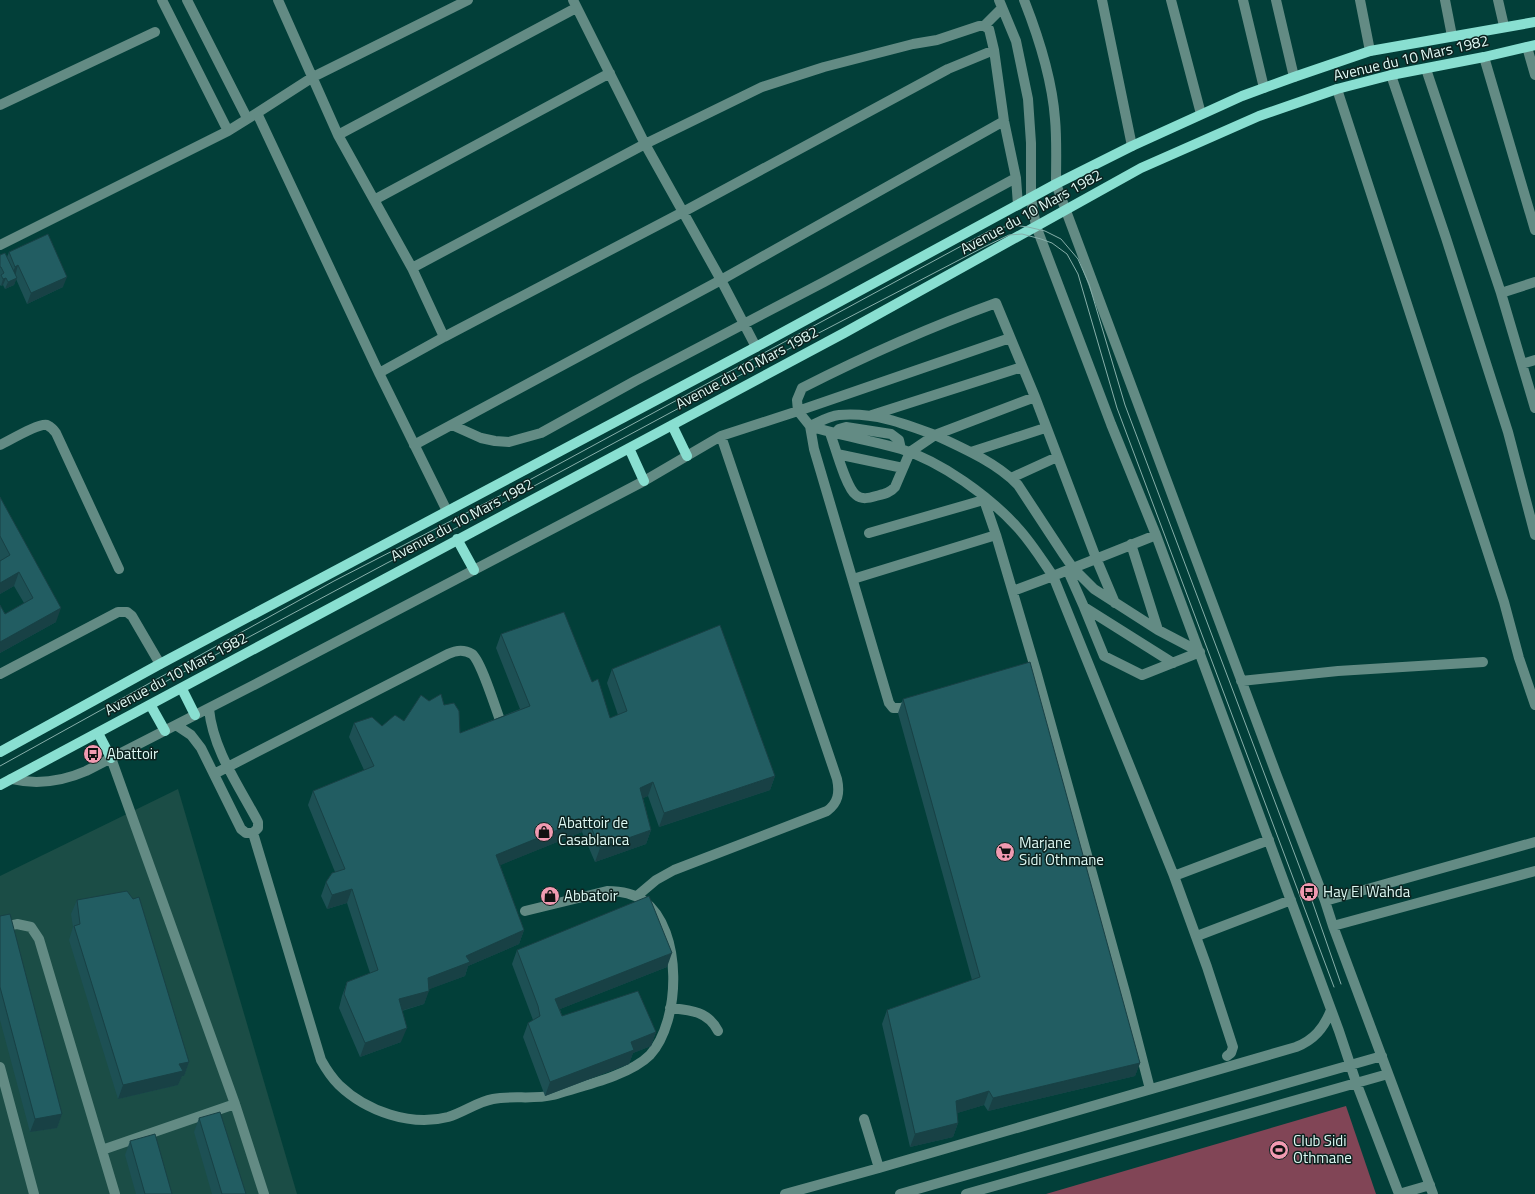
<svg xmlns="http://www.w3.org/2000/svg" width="1535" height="1194" viewBox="0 0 1535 1194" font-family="'Titillium Web',sans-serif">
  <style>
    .built { fill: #1b4d46 }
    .green { fill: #814556 }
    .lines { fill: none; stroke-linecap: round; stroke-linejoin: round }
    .minor { stroke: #638b84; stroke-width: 10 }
    .major { stroke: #89dfd1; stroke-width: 10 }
    .tram { stroke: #87afaa; stroke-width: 1 }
    .wall { fill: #1d5054 }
    .shaded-wall { fill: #184145 }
    .building { fill: #225d62; stroke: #184145 }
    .labels { text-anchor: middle; stroke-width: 3; stroke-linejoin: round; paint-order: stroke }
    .street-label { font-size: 15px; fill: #def9f4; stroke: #0c221f }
    .poi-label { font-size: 15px; fill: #def9f4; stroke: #0c221f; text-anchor: start }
  </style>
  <rect width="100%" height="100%" fill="#023f39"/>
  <path class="built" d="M 178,789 L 297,1194 L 0,1194 L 0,876 Z"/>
  <path class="green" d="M 1346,1106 L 1376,1194 L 1046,1194 Z"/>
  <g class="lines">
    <path class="minor" d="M 162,0 L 228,131
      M 187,0 L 247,118
      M 278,0 L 338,135 L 412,268 L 444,337
      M 573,0 L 645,144 L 721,280 L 756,347
      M 999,0 L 1016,41 L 1028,99 L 1031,143 L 1031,198 L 1036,226 L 1111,424 L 1156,535 L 1339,1031 L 1356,1082 L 1399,1194
      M 1024,0 C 1039,38 1052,78 1055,119 C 1057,140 1056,162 1056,184 L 1277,776 L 1325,901 L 1333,926 L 1433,1194
      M 1102,0 L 1132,146
      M 1171,0 L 1201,114
      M 1243,0 L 1264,88
      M 1276,0 L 1294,77
      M 1360,0 L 1370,51
      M 1445,0 L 1452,36
      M 1498,0 L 1504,26
      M 984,26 L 1002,8
      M 1527,47 L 1535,75
      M 1484,57 L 1535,230
      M 1426,69 L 1501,293 L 1535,408
      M 1391,75 L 1446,238 L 1508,432 L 1535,535
      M 1337,89 L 1504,602 L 1519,658 L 1535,705
      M 0,105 L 155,32
      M 257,113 L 313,77 L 468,0
      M 338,135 L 576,8
      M 374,200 L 610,73
      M 0,245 L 228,131 L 257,113 L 379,373 L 447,511
      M 412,268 L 645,144 L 762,87 L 824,67 L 913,44 L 937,40 L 979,26 L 984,26 L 989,29 L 994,50 L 1004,121 L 1016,178 L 1018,205
      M 1501,293 L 1535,282
      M 1010,338 L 798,411 L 797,400 L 802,388 C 865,356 930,327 996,303 L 1035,397 L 1096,558 L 1115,603
      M 1522,364 L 1535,360
      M 379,373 L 444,337 L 683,212 L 948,69 L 994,50
      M 872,415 L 1022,367
      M 452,425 L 481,438 L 495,441 L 509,442 L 541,433 L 635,381 L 824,282 L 1016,178
      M 810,426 C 840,436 871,440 901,449 C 942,462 989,496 1017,527 C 1031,542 1042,560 1053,576 L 1174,876 L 1207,967 L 1233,1047 L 1231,1053 L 1227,1056
      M 810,426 C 819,422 829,416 839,415 C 874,412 903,423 935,435 L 1035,397
      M 830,433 C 835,446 846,488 856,495 C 862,500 869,498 876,496 C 884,494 890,493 895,487 L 910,452 L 935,435 C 963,448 997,463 1018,485 L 1064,555 L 1073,568 L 1094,589 L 1158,630 L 1200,652 L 1142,675 L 1104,656 L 1084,607 L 1068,571
      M 834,434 L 839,429 L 846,427 L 891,434 L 899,440 L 901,449
      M 0,445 C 9,441 38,423 47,425 C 51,427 54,430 56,433 L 119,569
      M 414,445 L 721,280 L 1004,121
      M 971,452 L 1045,428
      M 837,454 L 903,468
      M 1011,478 L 1057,457
      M 984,500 L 996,535 L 1036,671 L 1125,992 L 1150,1089
      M 869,533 L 987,499
      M 1131,544 L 1158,630
      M 853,579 L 996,535
      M 1013,591 L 1053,576 L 1156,535
      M 1084,607 L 1173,663
      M 0,674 L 118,612 L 127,612 L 132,616 L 160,664
      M 1241,681 L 1338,671 L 1483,662
      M 176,725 L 191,735 L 201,748 L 241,829 L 246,833 L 253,833 L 258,828 L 258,822 C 239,786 213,750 209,709
      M 111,758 L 235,1104 L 264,1194
      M 214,774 L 448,654 C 456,650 464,649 472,654 C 481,661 495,707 500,720
      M 11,779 C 37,785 61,782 86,771 L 254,685 L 644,481 L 721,436 L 798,411 L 810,426 L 814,449 L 889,703 L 893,708 L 901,708 L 913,704
      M 253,833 L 321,1060 C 326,1069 332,1078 339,1085 C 366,1111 411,1127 448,1117 C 464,1112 477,1102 493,1099 C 513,1095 533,1100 553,1095 C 582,1086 629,1076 650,1055 C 681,1021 683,930 644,901 C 633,893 620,891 607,891 L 525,911
      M 1174,876 L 1269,840
      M 637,896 L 656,880 L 674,870 L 827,811 C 838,803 840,793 837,779 L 721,436
      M 1325,901 L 1535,842
      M 1333,926 L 1535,871
      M 0,928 L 17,924 L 31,927 L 39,939 L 115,1194
      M 1197,936 L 1291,900
      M 670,1008 C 690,1010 708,1011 718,1031
      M 0,1067 L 34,1194
      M 864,1119 L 879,1168
      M 102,1150 L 235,1104
      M 785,1194 L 879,1168 L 1296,1047 C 1314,1040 1324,1028 1331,1010
      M 900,1194 L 1382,1056
      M 966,1194 L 1388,1074
      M 1399,1194 L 1430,1185"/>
    <path class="major" d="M 672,425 L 687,456
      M 629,448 L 644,481
      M 457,539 L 474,570
      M 182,689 L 195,715
      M 151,706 L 165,731
      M 98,733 L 111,758
      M 0,752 L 160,664 L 756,347 L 1056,184 L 1132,146 L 1242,96 L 1294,77 L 1370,51 L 1535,22
      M 0,785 L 844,333 L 1141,168 L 1259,116 L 1337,89 L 1391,75 L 1484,57 L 1535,45"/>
    <path class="tram" d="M 109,712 L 387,563 L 456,528 L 813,336 L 984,247 L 1009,235 L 1022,234 L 1041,239 L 1052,243 L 1067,254 L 1078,274 L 1117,408 L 1334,987
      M 0,766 L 334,581 L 511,490 L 989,231 L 1012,225 L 1028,227 L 1045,231 L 1061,239 L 1078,259 L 1089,284 L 1125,405 L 1309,892 L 1341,984"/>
  </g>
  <path class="wall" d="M 9,252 L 63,287 L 27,304 L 16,279 L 14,285 L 5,289 L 3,285 L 1,286 L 0,285 L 0,255 L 7,257 Z
    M 0,497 L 56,622 L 0,653 L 0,605 L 5,614 L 24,603 L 14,586 L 0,594 L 0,561 L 1,561 L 0,560 Z
    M 501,634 L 592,682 L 610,718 L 618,715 L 607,683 L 612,669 L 775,776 L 770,790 L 659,827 L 648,796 L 643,798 L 651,830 L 646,844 L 595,862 L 582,832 L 500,865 L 524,930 L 519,944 L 468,966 L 465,976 L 429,989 L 424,1004 L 402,1011 L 401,1042 L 360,1057 L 339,1008 L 342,996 L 347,982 L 370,973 L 347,903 L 327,909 L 321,896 L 326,882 L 335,872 L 308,805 L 313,791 L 364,770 L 349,737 L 354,723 L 382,726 L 404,721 L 429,701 L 444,705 L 460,733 L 520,709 L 496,648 Z
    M 903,699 L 1140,1063 L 1135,1076 L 988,1111 L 984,1105 L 957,1113 L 958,1123 L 953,1137 L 910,1147 L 882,1024 L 887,1010 L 972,980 L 898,713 Z
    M 77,900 L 189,1062 L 184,1076 L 182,1076 L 178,1085 L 118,1099 L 69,940 L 73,927 L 71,914 Z
    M 0,916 L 62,1114 L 57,1128 L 30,1132 L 0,1020 Z
    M 517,950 L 667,967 L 560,1009 L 562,1016 L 656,1032 L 651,1046 L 633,1053 L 629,1064 L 545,1096 L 523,1037 L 528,1023 L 533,1020 L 512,964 Z
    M 199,1118 L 246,1194 L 212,1194 L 194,1132 Z
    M 130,1141 L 172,1194 L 136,1194 L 125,1155 Z"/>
  <path class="shaded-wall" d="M 18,265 L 15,276 L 11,277 L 15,267 Z
    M 67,277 L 63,287 L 27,304 L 31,293 Z
    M 6,278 L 3,285 L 1,286 L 3,279 Z
    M 17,278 L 14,285 L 5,289 L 8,282 Z
    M 19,572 L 14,586 L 0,594 L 0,583 Z
    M 61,608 L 56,622 L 0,653 L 0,642 Z
    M 775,776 L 770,790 L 659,827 L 664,813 Z
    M 653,782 L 648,796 L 635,802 L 640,788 Z
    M 587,818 L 582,832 L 491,869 L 496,855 Z
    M 651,830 L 646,844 L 595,862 L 600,848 Z
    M 352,889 L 347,903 L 327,909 L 332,895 Z
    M 524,930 L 519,944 L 468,966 L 465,976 L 422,992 L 428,978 L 466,956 Z
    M 672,953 L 667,967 L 550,1013 L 555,999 Z
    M 429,991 L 424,1004 L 393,1013 L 399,999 Z
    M 407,1028 L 401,1042 L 360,1057 L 365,1043 Z
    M 656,1032 L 651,1046 L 633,1053 L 629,1064 L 545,1096 L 550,1082 L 631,1042 Z
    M 189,1062 L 184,1076 L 182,1076 L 178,1085 L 118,1099 L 123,1085 L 179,1064 Z
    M 1140,1063 L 1135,1076 L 988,1111 L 993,1098 Z
    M 989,1091 L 984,1105 L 951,1115 L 956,1101 Z
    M 62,1114 L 57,1128 L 30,1132 L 35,1119 Z
    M 958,1123 L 953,1137 L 910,1147 L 915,1134 Z"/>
  <path class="building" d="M 48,234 L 67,277 L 31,293 L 18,265 L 15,267 L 9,252 Z
    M 5,253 L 17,278 L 8,282 L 6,278 L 3,279 L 1,275 L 4,273 L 1,267 L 0,267 L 0,255 Z
    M 0,497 L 61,608 L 0,642 L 0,605 L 5,614 L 33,598 L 19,572 L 0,583 L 0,561 L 10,555 L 0,536 Z
    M 564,612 L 592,682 L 598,679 L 610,718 L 627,711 L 612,669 L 720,625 L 775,776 L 664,813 L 653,782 L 640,788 L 651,830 L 600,848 L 587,818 L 496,855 L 524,930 L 466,956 L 470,962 L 428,978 L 429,991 L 399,999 L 407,1028 L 365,1043 L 344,994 L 347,982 L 378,970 L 352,889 L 332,895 L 326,882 L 332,873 L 345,869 L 313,791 L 374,766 L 354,723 L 372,717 L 382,726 L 395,715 L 404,721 L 421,695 L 429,701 L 441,694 L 444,705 L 454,703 L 459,711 L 460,733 L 530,706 L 501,634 Z
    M 1030,662 L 1140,1063 L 993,1098 L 989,1091 L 956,1101 L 958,1123 L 915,1134 L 887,1010 L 980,977 L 903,699 Z
    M 127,891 L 133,899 L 139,897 L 189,1062 L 179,1064 L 183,1071 L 123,1085 L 74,926 L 80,924 L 77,900 Z
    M 649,896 L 672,953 L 555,999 L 562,1016 L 638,991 L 656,1032 L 631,1042 L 634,1050 L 550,1082 L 528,1023 L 540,1016 L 538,1006 L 517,950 Z
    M 10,914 L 62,1114 L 35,1119 L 0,987 L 0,916 Z
    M 220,1112 L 246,1194 L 222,1194 L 199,1118 Z
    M 155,1134 L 172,1194 L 145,1194 L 130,1141 Z"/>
  <defs>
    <symbol id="bus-disc" viewBox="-11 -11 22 22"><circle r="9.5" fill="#f19ab1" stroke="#0c221f"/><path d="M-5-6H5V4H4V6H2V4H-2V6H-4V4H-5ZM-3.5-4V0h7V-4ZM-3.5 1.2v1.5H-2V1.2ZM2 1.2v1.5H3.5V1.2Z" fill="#111"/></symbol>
    <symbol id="shop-disc" viewBox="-11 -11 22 22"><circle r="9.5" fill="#f19ab1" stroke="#0c221f"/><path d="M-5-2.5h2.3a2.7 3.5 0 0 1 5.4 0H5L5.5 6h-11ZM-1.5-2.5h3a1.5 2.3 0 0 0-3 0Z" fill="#111"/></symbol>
    <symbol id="supermarket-disc" viewBox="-11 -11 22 22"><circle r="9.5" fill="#f19ab1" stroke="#0c221f"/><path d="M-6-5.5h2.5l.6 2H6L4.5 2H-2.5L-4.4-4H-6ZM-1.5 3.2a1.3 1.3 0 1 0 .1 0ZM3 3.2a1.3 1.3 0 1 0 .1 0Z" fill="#111"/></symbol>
    <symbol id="stadium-disc" viewBox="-11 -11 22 22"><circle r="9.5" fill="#f19ab1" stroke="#0c221f"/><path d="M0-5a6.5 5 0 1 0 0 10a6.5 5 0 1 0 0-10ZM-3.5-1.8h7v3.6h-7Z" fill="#111"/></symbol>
  </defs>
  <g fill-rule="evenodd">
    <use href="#bus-disc" x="82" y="743" width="22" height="22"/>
    <use href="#shop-disc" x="533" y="821" width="22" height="22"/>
    <use href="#supermarket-disc" x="994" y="841" width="22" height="22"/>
    <use href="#bus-disc" x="1298" y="881" width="22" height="22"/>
    <use href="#shop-disc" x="539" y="885" width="22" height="22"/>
    <use href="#stadium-disc" x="1268" y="1139" width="22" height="22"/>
  </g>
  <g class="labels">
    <g class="street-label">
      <text transform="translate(1411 58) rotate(-13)" y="5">Avenue du 10 Mars 1982</text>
      <text transform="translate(1031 212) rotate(-29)" y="5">Avenue du 10 Mars 1982</text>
      <text transform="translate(747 368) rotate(-28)" y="5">Avenue du 10 Mars 1982</text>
      <text transform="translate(462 520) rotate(-28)" y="5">Avenue du 10 Mars 1982</text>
      <text transform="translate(176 674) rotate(-28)" y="5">Avenue du 10 Mars 1982</text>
    </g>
    <g class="poi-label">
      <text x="107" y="759">Abattoir</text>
      <text x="558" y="828">Abattoir de<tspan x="558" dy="17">Casablanca</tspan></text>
      <text x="1019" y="848">Marjane<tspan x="1019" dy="17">Sidi Othmane</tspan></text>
      <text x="1323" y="897">Hay El Wahda</text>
      <text x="564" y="901">Abbatoir</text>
      <text x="1293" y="1146">Club Sidi<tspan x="1293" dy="17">Othmane</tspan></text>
    </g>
  </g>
</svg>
